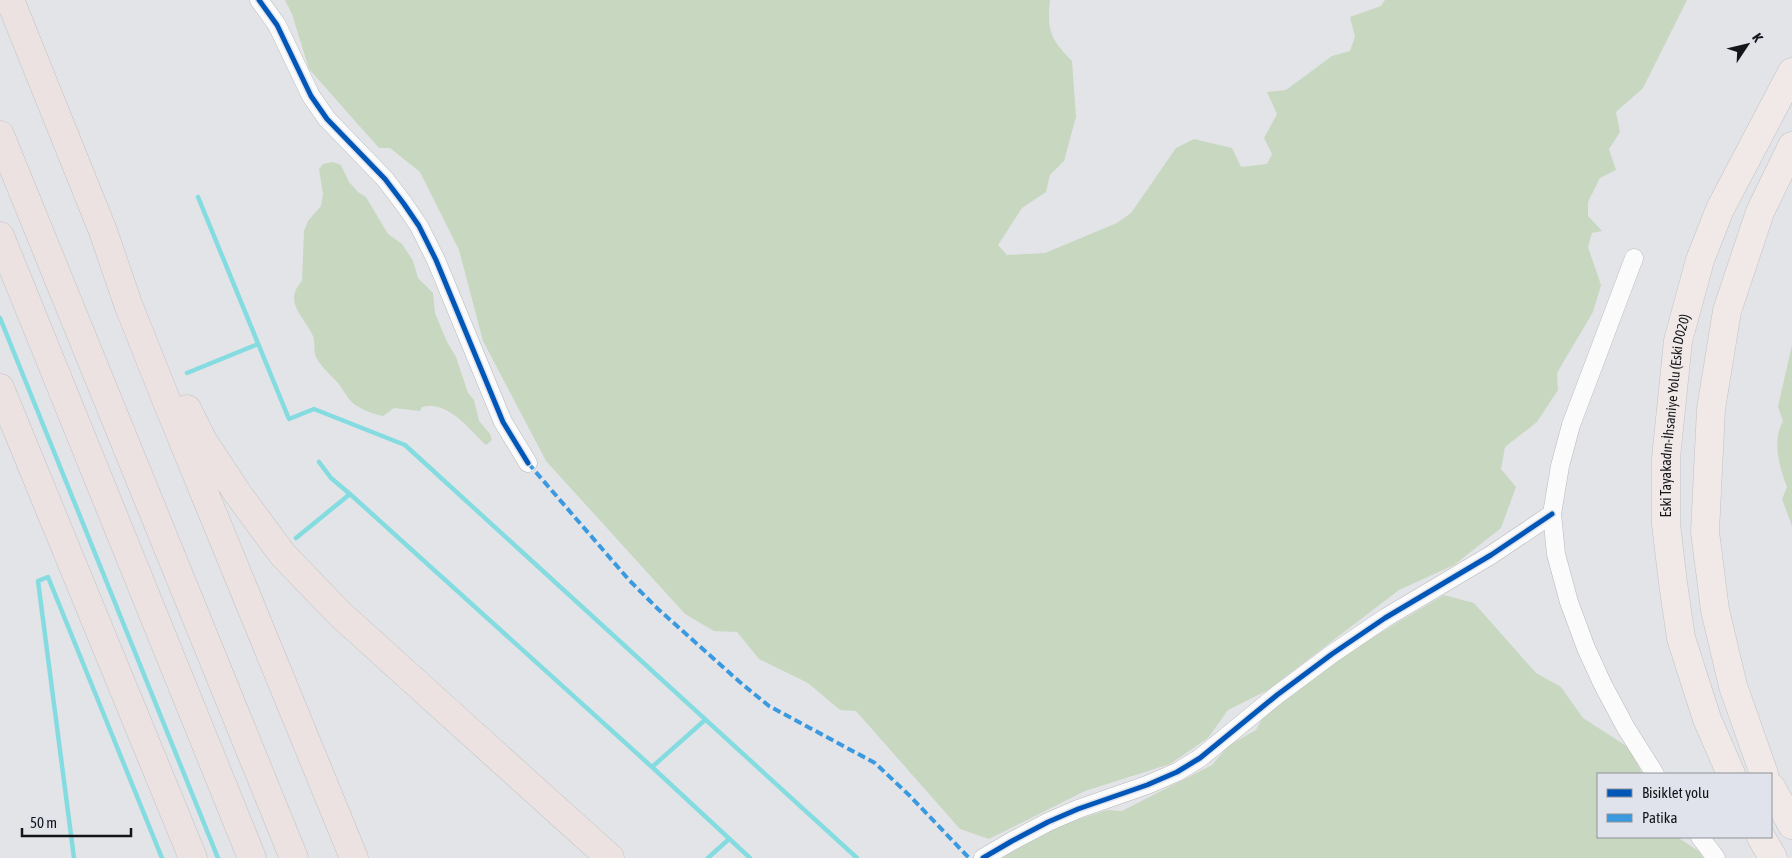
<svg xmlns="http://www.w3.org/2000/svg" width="1792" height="858" viewBox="0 0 1792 858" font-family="'Asap Condensed',sans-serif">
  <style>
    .green { fill: #c7d7c0 }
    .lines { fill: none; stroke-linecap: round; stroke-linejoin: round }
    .stream { stroke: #84dce0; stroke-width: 4.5 }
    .minor-casing { stroke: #b9babd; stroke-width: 19 }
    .primary-casing { stroke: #c1c2c4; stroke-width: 29 }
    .trunk-casing { stroke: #c1c2c4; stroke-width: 29 }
    .minor { stroke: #fbfbfc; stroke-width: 18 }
    .primary { stroke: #f0e9e8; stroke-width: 28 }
    .trunk { stroke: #ece2e2; stroke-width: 28 }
    .quiet { stroke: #3b9adf; stroke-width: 4; stroke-dasharray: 8 4; stroke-linecap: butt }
    .cycleway-casing { stroke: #e0e3eb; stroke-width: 8 }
    .cycleway { stroke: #0057b8; stroke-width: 5 }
    .labels { text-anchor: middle; stroke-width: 4; stroke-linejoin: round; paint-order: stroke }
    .street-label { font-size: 14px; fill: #141518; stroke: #e0e3eb }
  </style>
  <rect width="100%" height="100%" fill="#e3e4e8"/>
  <path class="green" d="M 285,0 L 1050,0 C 1047,30 1050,39 1072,61 L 1076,117 L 1064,161 L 1050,175 L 1046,192 L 1022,208 L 998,245 L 1007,255 L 1045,253 L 1117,223 L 1131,213 L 1176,148 L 1194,139 L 1232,148 L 1241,167 L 1267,164 L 1272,154 L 1264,138 L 1277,114 L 1267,92 L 1286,90 L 1332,56 L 1350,51 L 1355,37 L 1350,17 L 1381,6 L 1385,0 L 1687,0 L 1643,88 L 1616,112 L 1620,132 L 1609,149 L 1616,170 L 1600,178 L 1588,202 L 1588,216 L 1602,231 L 1592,233 L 1588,247 L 1601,285 L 1593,312 L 1557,373 L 1558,390 L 1537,422 L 1505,447 L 1501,469 L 1516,487 L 1501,528 L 1454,565 L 1399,590 L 1268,690 L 1228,710 L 1208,738 L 1170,764 L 1085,791 L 989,839 L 960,829 L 856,711 L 840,710 L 808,683 L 759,659 L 737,632 L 714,631 L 685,614 L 546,461 L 483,341 L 459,250 L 420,172 L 390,148 L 379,148 L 309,69 L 292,14 Z
    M 333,162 L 341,165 L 349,182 L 358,192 L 366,197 L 388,234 L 402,244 L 413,261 L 418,278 L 433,293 L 435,313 L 447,342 L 456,357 L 468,393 L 474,400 L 479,421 L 490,434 L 492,440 L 486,445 C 469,429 448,400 422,407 L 420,411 L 394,408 L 383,416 C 372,414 356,408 349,399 C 345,394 342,388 338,383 C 330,374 322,368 316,357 C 313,350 316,341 312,334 C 303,315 283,302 302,281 L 304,231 L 308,221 L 321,206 L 323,194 L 319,169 L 323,164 Z
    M 1792,345 L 1792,526 L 1782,499 L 1787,487 C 1779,467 1772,441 1783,421 L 1778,407 Z
    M 1444,595 L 1474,603 L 1536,673 L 1561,687 L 1583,718 L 1631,749 L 1642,774 L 1598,774 L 1598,837 L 1677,837 L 1700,852 L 1703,858 L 1001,858 L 1061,825 L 1107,810 L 1122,811 L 1212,765 L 1228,746 L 1256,730 L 1264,715 L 1343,655 Z"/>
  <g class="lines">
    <path class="stream" d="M 198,197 L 289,419 L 314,409 L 405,445 L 857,858
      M 0,318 L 218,858
      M 187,373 L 258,344
      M 350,494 L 652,767 L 750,858
      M 296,538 L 350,494 L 331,478 L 319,462
      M 652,767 L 705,720
      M 74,858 L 38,581 L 48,577 L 162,858
      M 708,858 L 729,839"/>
    <defs>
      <path id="minor" d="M 259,0 L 277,25 L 311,96 L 327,119 L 385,179 L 404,204 L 419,226 L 436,260 L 503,422 L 528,463
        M 1634,258 L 1571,425 L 1560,466 L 1552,514 L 1556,554 L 1569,602 L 1586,648 L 1603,685 L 1626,728 L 1655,774
        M 1700,837 L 1716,858
        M 983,858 L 1012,841 L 1048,822 L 1078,809 L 1147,785 L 1177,772 L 1200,758 L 1277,695 L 1332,654 L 1385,618 L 1491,555 L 1552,514"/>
      <g id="primary">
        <path id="s1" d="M 1731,774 L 1707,719 L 1681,638 L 1673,583 L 1666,524 L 1666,458 L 1678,341 L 1700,260 L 1720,209 L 1792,72"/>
        <path d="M 1764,774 L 1733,686 L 1715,610 L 1705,532 L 1711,409 L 1727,311 L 1760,212 L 1792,146"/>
        <path d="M 1771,787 L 1792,825"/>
        <path d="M 1761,837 L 1773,858"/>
      </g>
      <path id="trunk" d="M 10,0 L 103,231 L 128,304 L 165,397 L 354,858
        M 0,135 L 294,858
        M 0,236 L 252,858
        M 0,388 L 193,858
        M 187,409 L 203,441 L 238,494 L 283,555 L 341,615 L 610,858"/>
    </defs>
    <use href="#minor" class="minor-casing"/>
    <use href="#primary" class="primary-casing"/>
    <use href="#trunk" class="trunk-casing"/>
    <use href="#minor" class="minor"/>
    <use href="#primary" class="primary"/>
    <use href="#trunk" class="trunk"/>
    <path class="quiet" d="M 528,463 L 629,580 L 658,609 L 742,684 L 769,706 L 875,763 L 910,796 L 969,858"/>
    <defs>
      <path id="cycleway" d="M 259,0 L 277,25 L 311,96 L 327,119 L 385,179 L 404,204 L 419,226 L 436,260 L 503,422 L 528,463
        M 983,858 L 1012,841 L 1048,822 L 1078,809 L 1147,785 L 1177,772 L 1200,758 L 1277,695 L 1332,654 L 1385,618 L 1491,555 L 1552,514"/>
    </defs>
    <use href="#cycleway" class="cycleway-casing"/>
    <use href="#cycleway" class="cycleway"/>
  </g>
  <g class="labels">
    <g class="street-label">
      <text dy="5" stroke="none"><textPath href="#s1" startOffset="369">Eski Tayakadın-İhsaniye Yolu (Eski D020)</textPath></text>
    </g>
  </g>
  <rect x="1597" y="773" width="175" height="65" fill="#e0e3eb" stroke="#8e9197"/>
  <rect x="1607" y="789" width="25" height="8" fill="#0057b8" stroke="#8e9197"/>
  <text x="1642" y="798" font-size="15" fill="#141518">Bisiklet yolu</text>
  <rect x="1607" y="814" width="25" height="8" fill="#3b9adf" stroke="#8e9197"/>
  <text x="1642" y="823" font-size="15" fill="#141518">Patika</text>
  <g transform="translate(1747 45) rotate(55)" stroke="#e0e3eb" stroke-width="4" paint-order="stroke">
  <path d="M0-4L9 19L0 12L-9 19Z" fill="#141518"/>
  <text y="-8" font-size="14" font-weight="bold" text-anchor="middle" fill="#141518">K</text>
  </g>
  <path d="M22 828v8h109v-8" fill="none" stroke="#141518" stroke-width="2.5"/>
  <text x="30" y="828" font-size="15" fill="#141518" stroke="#e0e3eb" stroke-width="4" paint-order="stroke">50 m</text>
</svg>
